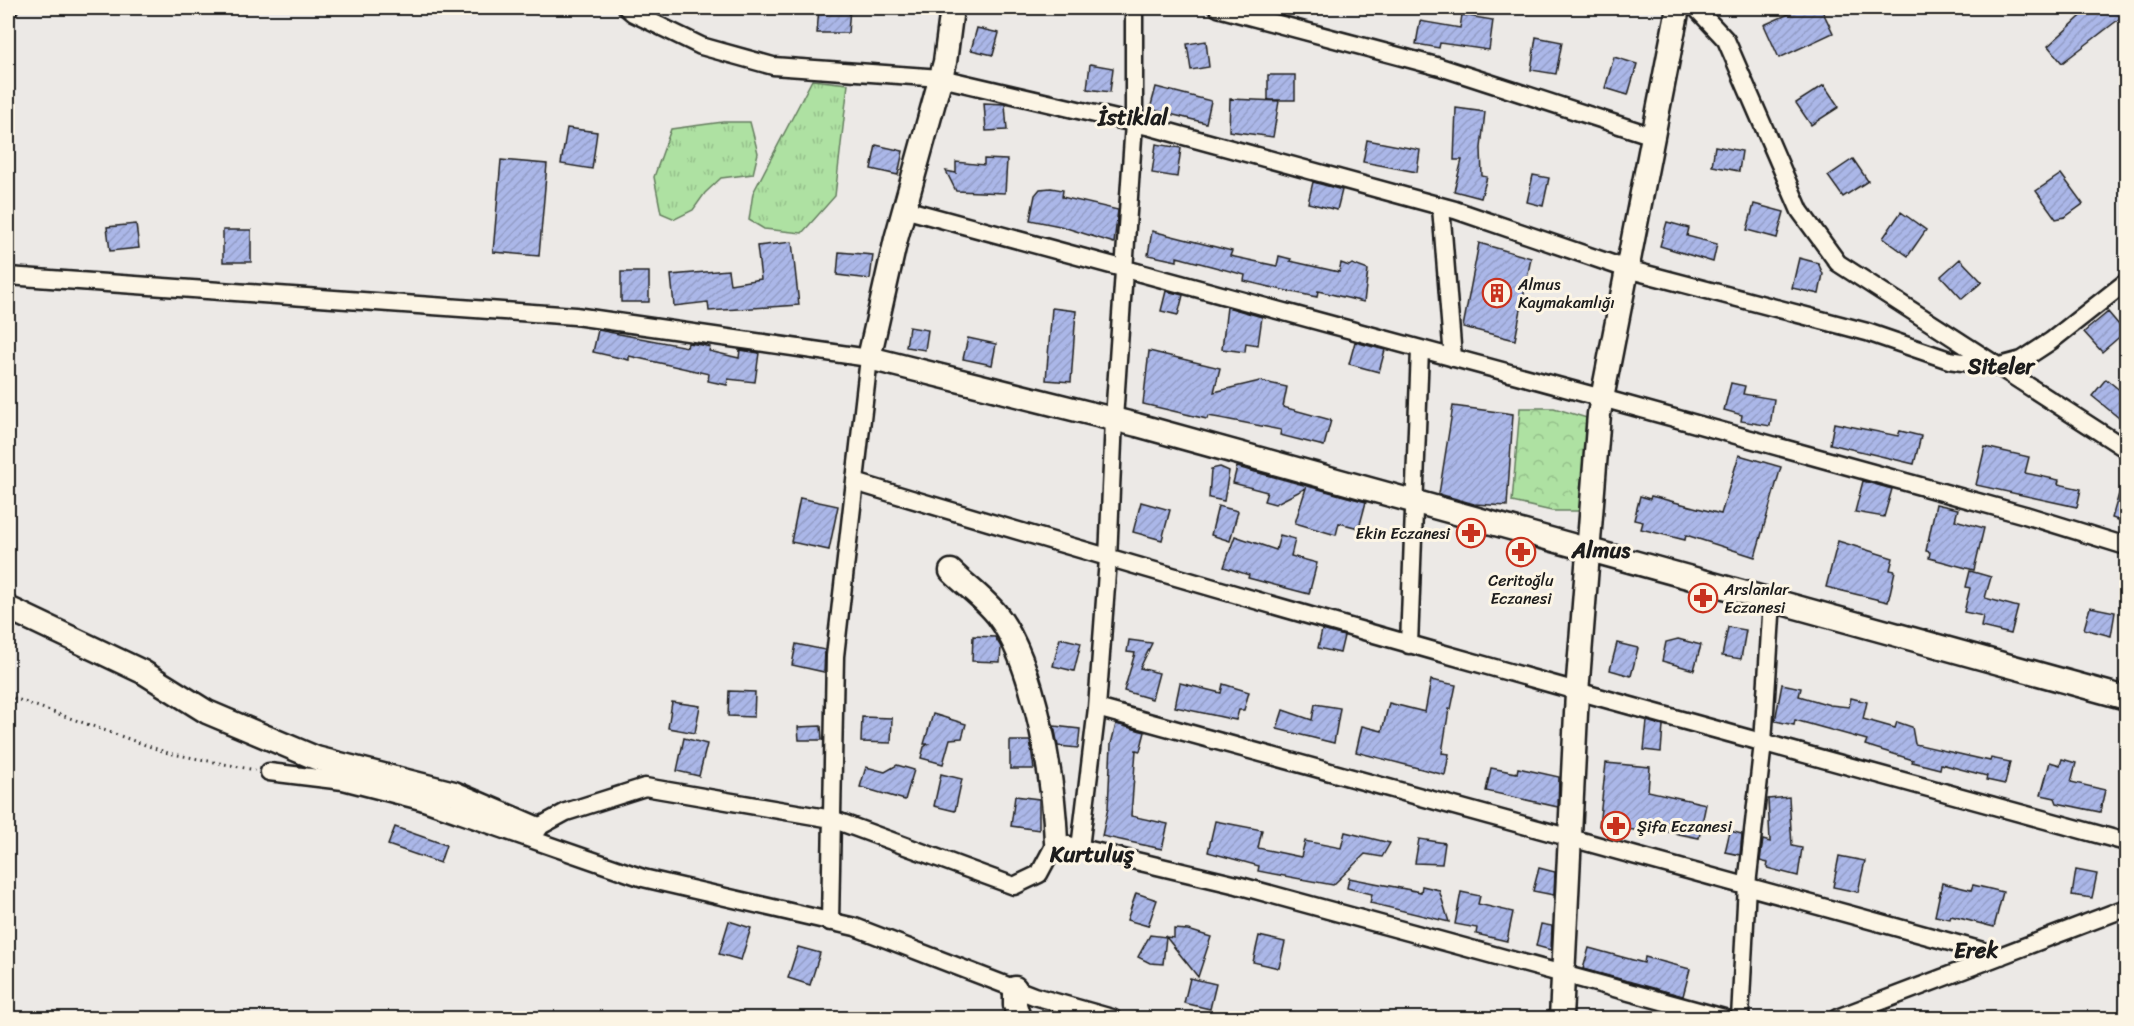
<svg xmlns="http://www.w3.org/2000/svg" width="2134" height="1026" viewBox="0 0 2134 1026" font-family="Sriracha,sans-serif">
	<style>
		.grass { fill: url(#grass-tufts); stroke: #657e5f; stroke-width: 1.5 }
		.forest { fill: url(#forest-crowns); stroke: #657e5f; stroke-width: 1.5 }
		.building { fill: url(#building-hatch); stroke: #1c1c1c; stroke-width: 1.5 }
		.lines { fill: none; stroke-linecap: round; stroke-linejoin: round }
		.street-casing { stroke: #1c1c1c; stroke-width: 21 }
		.secondary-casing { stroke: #1c1c1c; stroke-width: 27 }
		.path { stroke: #1c1c1c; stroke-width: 3; stroke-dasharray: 1.5 4.5; stroke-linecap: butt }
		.street { stroke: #fcf5e5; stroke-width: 16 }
		.secondary { stroke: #fcf5e5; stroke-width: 22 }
		.labels { text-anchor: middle; stroke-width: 6; stroke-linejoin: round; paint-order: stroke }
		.poi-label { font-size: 16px; fill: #1c1c1c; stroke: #fcf5e5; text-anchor: start }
		.district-label { font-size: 22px; font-weight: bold; fill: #1c1c1c; stroke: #fcf5e5 }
	</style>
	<defs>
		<pattern id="grass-tufts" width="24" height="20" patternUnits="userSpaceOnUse" patternTransform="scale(1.5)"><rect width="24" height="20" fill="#aee1a2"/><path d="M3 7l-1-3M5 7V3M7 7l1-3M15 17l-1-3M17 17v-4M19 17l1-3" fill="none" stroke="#95c08b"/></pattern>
		<pattern id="forest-crowns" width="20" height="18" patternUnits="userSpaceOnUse" patternTransform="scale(1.5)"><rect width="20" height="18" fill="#aee1a2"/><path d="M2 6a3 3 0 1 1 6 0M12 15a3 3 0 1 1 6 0" fill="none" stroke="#95c08b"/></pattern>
		<pattern id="building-hatch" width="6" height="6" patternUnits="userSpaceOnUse" patternTransform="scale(1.5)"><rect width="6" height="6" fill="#abb7e8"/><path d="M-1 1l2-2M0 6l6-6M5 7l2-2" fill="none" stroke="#939dc6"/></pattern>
	</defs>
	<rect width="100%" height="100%" fill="#ece9e6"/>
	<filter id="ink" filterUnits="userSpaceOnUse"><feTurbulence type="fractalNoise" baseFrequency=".0167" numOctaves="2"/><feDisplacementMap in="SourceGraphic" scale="12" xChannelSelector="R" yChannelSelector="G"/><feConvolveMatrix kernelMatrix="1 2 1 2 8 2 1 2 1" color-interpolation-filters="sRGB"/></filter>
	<g filter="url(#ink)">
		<!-- grass -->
		<path class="grass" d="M812,80l36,4 -13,112 -33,37 -38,-4 -15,-9 4,-27z
			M723,122h27l8,31 -5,21 -32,4 -16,15 -12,17 -18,9 -14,-6 -7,-36 17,-48z"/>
		<!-- forest -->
		<path class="forest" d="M1520,408h34l33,10 -5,93h-30l-40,-9z"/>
		<!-- building -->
		<path class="building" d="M819,8h31l-2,25h-31z
			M1802,8h19l12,25 -54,25 -15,-33z
			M2090,8h37v5l-65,50 -14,-17z
			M1462,15l31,5 -4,30 -49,-7 -1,5 -23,-4 4,-23 40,7z
			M977,28l22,5 -6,22 -22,-5z
			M1536,37l26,5 -6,32 -25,-4z
			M1206,41l3,26 -18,3 -4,-26z
			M1614,57l23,7 -9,31 -23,-7z
			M1090,64l23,4 -3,24 -23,-3z
			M1268,75h27v25h-27z
			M1824,85l15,22 -28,18 -15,-22z
			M1156,87l55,14 -5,22 -56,-14z
			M1230,99l49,2 -6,36 -44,-6z
			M984,103l21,1 2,26 -21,1z
			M1456,108l29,4 -4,36 1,28 5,1 -6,21 -27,-7 8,-31h-8z
			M567,128l30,4 -5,37 -31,-5z
			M1367,140l53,10 -3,22 -54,-10z
			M1156,144l25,4 -4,29 -25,-4z
			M876,145l27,6 -5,24 -27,-6z
			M1715,146l27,5 -3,20 -27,-5z
			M984,159l23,1 -2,33 -49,-2 -10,-20 10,2v-11l28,3z
			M1853,159l15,22 -25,16 -15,-21z
			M501,160l46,4 -8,92 -46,-4z
			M2061,174l22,30 -18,13 -9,2 -20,-28z
			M1533,175l16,3 -6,28 -16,-4z
			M1313,182l29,8 -5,20 -29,-7z
			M1051,188l12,2 -1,7 56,13 -4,33 -54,-17 -30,-6 5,-25 5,-6z
			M1754,204l30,8 -7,26 -30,-8z
			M1901,212l25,18 -18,26 -25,-18z
			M1667,222l22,6 -2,8 30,8 -4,18 -53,-16z
			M136,224l3,24 -29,3 -3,-24z
			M223,230h28v32h-28z
			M1152,231l80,20 -2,5 47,10 2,-10 12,3 -1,2 49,11 2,-9 8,3 3,-2 16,6 -4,32 -46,-11 -1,6 -30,-6 -43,-10 1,-6 -68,-18v4l-29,-6z
			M792,242l7,63 -90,6 -1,-9 -34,4 -3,-31 57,-5 2,14 31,-5 -4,-33z
			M1479,243l52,15 -16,82 -52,-13z
			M839,252l34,3 -3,24 -33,-4z
			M1799,258l19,5 5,11 -4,20 -27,-6z
			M1960,259l22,23 -20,17 -21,-23z
			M621,272h28v30h-28z
			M1166,291l17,4 -5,20 -17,-4z
			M1227,307l35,10 -4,28 -12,-2 -1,9 -23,-3z
			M1052,308l24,3 -5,71 -25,-2z
			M2108,312l17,20 -23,20 -18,-20z
			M909,327l19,3 -3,20 -19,-3z
			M598,330l89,17 1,-4 14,2 8,2 -1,4 30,7 1,-8 19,3 -4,29 -27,-3 -1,6 -19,-4 1,-7 -80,-18v4l-36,-8z
			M968,338l28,6 -4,21 -29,-6z
			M1355,342l30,8 -6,22 -30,-8z
			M1149,351l71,17 -6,24 46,-11 27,6 -4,20 48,13 -7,26 -44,-11 1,-5 -61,-12 -12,-2 -1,3 -64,-15z
			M2106,379l21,17v13l-8,9 -27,-22z
			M1731,383l14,3 -2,8 31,5 -4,27 -29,-5 1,-6 -18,-5z
			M1453,406l60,8 -6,92 -33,-2 -35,-10z
			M1834,423l64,13 2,-5 21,5 -7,28 -84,-20z
			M1985,447l44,10 -4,16 34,7 -1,4 23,5 -4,18 -101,-22z
			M1739,455l42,12 -26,90 -69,-22 -1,5 -44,-11 2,-7 -9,-2 6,-24 10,3 1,-3 70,18z
			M1220,467l9,4 -5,30 -15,-3 2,-29z
			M1237,467l129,35 -7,26 -20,-5 -3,12 -41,-12 11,-35 -31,16 -11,-3 3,-9 -34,-9z
			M2123,480l4,1v42l-15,-5z
			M1863,481l29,8 -8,28 -29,-5z
			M800,498l38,8 -9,44 -38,-8z
			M1141,502l29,8 -8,30 -29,-8z
			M1936,504l22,5 -3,11 29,8 -10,42 -45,-12 1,-6 -4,-1z
			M1218,506l20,5 -8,30 -19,-6z
			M1280,535l15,4 -4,17 26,7 -8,31 -61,-16 1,-3 -25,-8 11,-31 41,14z
			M1838,541l55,17 -3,12 5,1 -7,31 -62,-15z
			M1970,571l21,6 -6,21 33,9 -7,27 -30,-7 2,-11 -19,-4 6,-24 -4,-1z
			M2090,607l25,5 -4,24 -27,-7z
			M1728,627l18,3 -5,29 -19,-3z
			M1322,630l22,6 -4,17 -22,-5z
			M973,636l22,1 6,10 -1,15 -28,-1z
			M1060,638l21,5 -7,28 -21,-5z
			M1678,639l23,6 -7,25 -32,-9 4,-19z
			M1129,640l23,3 -12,25 19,5 -7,26 -28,-8 11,-38 -8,-1z
			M1617,643l21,5 -7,28 -21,-6z
			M796,644l29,6 -1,22 -32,-7z
			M1431,680l25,5 -5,24h-2l-7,44 7,1 -4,21 -89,-23 6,-26 20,5 7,-28 36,9z
			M1180,683l41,10 2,-9 26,8 -5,18h-5l-3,10 -61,-13z
			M1782,684l19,4 -2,8 31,9 19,2 2,-9 16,4 -4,17 32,9 2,-6 15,5 3,17 75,17 1,-3 19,4 -5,22 -19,-4 1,-4 -46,-12 -1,5 -28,-7 1,-2 -48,-15 2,-5 -72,-20 -1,5 -19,-4z
			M729,691l26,1 -1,25 -26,-1z
			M672,702l28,4 -5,27 -27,-5z
			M1315,704l25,4 -6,35 -57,-14 6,-19 29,10z
			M933,714l33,10 -4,14 -12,1 -7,25 -22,-6 3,-11 4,-3h-4z
			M862,717l30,1 -1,25 -30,-1z
			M1647,721l16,5 -2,26 -17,-2z
			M1116,724l29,8 -5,19 -4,-1 -5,66 37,8 -6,25 -60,-13 6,-28 3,-64z
			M821,726l1,14h-23l-1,-13z
			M1054,726l26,3 -2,19 -20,-2z
			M684,738l23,6 -8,32 -22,-5z
			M1010,741h20l4,28h-24z
			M2062,759l14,4 -5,19 34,8 -5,22 -43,-9 -2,-5 -14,-3 9,-33 10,3z
			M1606,763l44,4 -2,24 58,13 -7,34 -55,-11 -1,4 -44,-5z
			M897,765l17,5 -9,30 -45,-13 6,-20 19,5z
			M1491,768l26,5 1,-5 41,9 -1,30 -72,-16z
			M941,774l21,5 -7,32 -21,-5z
			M1015,796l24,3v31l-28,-4z
			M1789,797l3,49 10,2 -4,28 -31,-8 1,-5 -8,-2 3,-21 7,2 -2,-43z
			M1215,821l47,9 -4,18 43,9 4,-16 36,7 4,-16 45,11 -8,14 -17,-3 -32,31 -75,-14 1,-5 -51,-14z
			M395,827l51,18 -6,18 -52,-18z
			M1730,831l12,3 -2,21 -15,-3z
			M1419,839l26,4 -3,21 -27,-1z
			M1839,856l26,5 -7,31 -25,-5z
			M1539,868l16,4 -1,23 -21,-4z
			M2076,870l21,4 -5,24 -20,-3z
			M1349,878l72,14 1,-6 17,4 10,32 -79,-19 2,-9 -25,-6z
			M1942,883l29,7 2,-5 30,7 -9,35 -43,-11 -1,3 -15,-3z
			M1461,892l19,4 -2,8 35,8 -6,29 -31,-7 1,-6 -22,-4z
			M1136,893l21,7 -9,26 -21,-6z
			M729,921l22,7 -10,32 -22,-6z
			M1541,924l11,2 -1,24 -15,-4z
			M1174,929l14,1 23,7 -13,40 -32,-40 -3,27 -13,-1 -12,-6 12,-22 24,3z
			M1259,936l26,6 -6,26 -26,-6z
			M798,947l22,6 -10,32 -22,-7z
			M1589,948l55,15 1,-6 45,12 -7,27 -100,-27z
			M1190,978l26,6 -6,25 -26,-6z"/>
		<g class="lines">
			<!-- street casing -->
			<g class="street-casing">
				<path id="street" d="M627,8l6,5 68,33 72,20 168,12 210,49 304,83 172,59 240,63 82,28 47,7 26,-7 29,-19 75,-59
					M1218,8l222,59 213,69
					M1696,8l30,32 74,171 38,52 288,186
					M8,9l1,-1
					M1441,207l12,151
					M904,209l698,189 423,117 101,31
					M8,276l567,40 294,42 -34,298 -5,266
					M855,482c422,128 846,244 1271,360
					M1409,645l11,-296
					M1097,708l904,248
					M269,772l74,9 78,20 222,77 212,49 179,69 78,22
					M522,836l44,-24 79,-25 187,32 182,67 25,-12 17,-32 181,43 487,133
					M1080,848l17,-140 11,-149 6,-140 20,-296v-115
					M1740,1018l7,-133 16,-142 9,-143
					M1837,1018l289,-110"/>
			</g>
			<!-- secondary casing -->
			<g class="secondary-casing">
				<path id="secondary" d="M952,8l-7,54 -49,177 -27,119 268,67 989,273
					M951,571c15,15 35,29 47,45 37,49 56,165 58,226
					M8,608l135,64 64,40 109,46 138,35 82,35
					M1015,988v17l4,13
					M1561,1018l16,-325 22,-279 79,-406"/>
			</g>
			<!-- path -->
			<path class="path" d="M8,696l160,57 87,17"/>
			<!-- street -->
			<use href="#street" class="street"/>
			<!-- secondary -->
			<use href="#secondary" class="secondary"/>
		</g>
	</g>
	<!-- icons -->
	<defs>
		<g id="building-ring" transform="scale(1.5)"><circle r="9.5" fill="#fcf5e5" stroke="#c8321e" stroke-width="1.5"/><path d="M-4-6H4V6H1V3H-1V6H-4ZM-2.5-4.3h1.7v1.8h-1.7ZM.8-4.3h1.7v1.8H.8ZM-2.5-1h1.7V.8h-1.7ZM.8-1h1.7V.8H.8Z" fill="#c8321e"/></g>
		<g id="pharmacy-ring" transform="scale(1.5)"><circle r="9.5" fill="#fcf5e5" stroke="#c8321e" stroke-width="1.5"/><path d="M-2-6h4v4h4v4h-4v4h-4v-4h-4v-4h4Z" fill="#c8321e"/></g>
	</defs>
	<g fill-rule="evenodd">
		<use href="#building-ring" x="1497" y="293"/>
		<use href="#pharmacy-ring" x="1471" y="533"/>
		<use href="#pharmacy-ring" x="1521" y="552"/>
		<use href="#pharmacy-ring" x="1703" y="598"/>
		<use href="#pharmacy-ring" x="1616" y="826"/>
	</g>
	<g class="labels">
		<!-- poi labels -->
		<g class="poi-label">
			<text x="1518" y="290">Almus<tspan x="1518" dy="18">Kaymakamlığı</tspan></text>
			<text x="1450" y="539" text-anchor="end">Ekin Eczanesi</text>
			<text x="1521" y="586" text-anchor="middle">Ceritoğlu<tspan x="1521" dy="18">Eczanesi</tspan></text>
			<text x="1724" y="595">Arslanlar<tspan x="1724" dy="18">Eczanesi</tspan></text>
			<text x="1637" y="832">Şifa Eczanesi</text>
		</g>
		<!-- district labels -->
		<g class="district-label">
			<text x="1133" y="125">İstiklal</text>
			<text x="2001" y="374">Siteler</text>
			<text x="1601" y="558">Almus</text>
			<text x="1092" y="862">Kurtuluş</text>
			<text x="1976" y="958">Erek</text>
		</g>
	</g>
	<!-- margin -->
	<rect width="2134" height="1026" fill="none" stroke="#fcf5e5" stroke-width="30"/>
	<rect x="15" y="15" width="2104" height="996" fill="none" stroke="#1c1c1c" stroke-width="2" filter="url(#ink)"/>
</svg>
